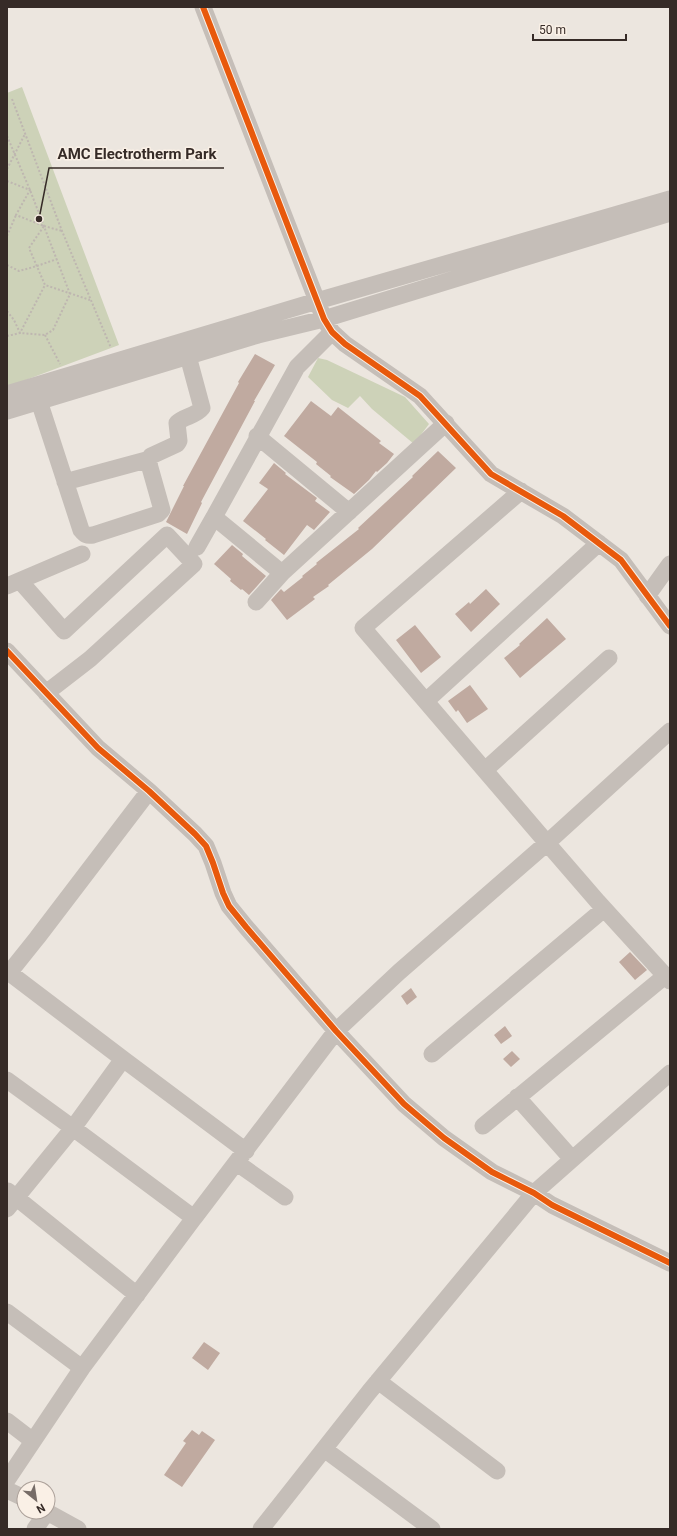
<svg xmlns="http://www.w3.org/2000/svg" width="677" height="1536" viewBox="0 0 677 1536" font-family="Roboto,sans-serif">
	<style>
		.green { fill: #cdd2b8 }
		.building { fill: #c0aaa0 }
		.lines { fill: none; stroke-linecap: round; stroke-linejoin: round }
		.path { stroke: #beb6b0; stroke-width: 2; stroke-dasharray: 2 2; stroke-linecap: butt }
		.minor { stroke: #c5beb8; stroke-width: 17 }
		.cycleway-casing { stroke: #faf0e6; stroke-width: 8 }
		.cycleway { stroke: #e8590c; stroke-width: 6 }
		.leader { fill: none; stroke: #362b27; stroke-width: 1.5 }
		.callout-dot { fill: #362b27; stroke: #faf0e6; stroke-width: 1.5 }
		.callout-label { font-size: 15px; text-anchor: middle; font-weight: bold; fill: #362b27; stroke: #faf0e6; stroke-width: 3; stroke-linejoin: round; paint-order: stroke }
	</style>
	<rect width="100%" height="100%" fill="#ece6df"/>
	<!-- green -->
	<path class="green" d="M22,87l97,258 -112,42v-294z
		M318,358l9,2 78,37 24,27 -15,20 -42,-35 -12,-13 -12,12 -16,-8 -24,-23z"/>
	<!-- building -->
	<path class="building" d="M255,354l20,11 -21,36h1l-54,101 1,1 -15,31 -21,-12 18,-36h-1l56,-103 -1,-1z
		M311,401l20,15 7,-9 43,34 -2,2 15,11 -7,9 -10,9 -1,-1 -7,9 -15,14 -24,-17 1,-1 -15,-12 1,-2 -33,-26z
		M438,451l18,17 -84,81 -44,36 1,1 -16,11 2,2 -28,21 -16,-20 10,-11 3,3 19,-15 -1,-1 15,-12 -1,-1 43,-34 -1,-1 55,-51 -1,-1z
		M274,463l12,10 -1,1 32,24 -2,3 15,11 -16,18 -7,-5 -23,30 -19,-15 1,-1 -23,-18 25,-32 -9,-6z
		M232,545l11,9 -1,2 24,20 -17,19 -7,-6 -1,1 -11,-9 1,-2 -17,-15z
		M486,589l14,15 -29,28 -16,-18 14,-12 1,2z
		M547,618l19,21 -46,39 -16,-20 16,-13 -1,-1z
		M415,625l26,32 -20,16 -25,-33z
		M470,685l18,24 -21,14 -9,-13 -2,2 -8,-11z
		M630,952l17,18 -12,10 -16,-18z
		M411,988l6,9 -10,8 -6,-9z
		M505,1026l7,10 -11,8 -7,-9z
		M512,1051l8,8 -9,8 -8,-8z
		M204,1342l16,11 -12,17 -16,-12z
		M192,1430l7,5 3,-4 13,9 -33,47 -18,-12 22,-32 -3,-2z"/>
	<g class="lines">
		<!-- path -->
		<path class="path" d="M12,99l50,132 49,117
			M7,136l23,54 40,104 -17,36 -8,5 -25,-2 -6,-13 -7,-9
			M7,169l18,-35
			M7,181l23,9 -14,25 28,11 -15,22 16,37 45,15
			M44,226l18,5
			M7,236l9,-21
			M7,265l12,6 18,-5 20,-7
			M45,335l15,29
			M7,336l13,-3 25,-48"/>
		<!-- minor -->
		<path class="minor" d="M203,7l121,312 8,13 13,12 75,52 71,78 72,42 58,44 49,66
			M332,332l-35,35 -83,150 68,56 164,-150
			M7,394l310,-93 353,-102
			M39,401l42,129c4,5 6,6 12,5l65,-21 4,-4 -13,-46 2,-8 26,-12 2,-3 -2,-18c7,-7 19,-7 25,-15l-14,-52
			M7,411l251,-76 66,-16 346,-106
			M257,436l92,76
			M65,482l85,-23
			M521,491l-158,137 184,215 123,-112
			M197,547l17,-30
			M20,581l44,50 103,-96 27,29 -104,95 -44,34
			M7,586l75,-32
			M647,596l23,-32
			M256,602l26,-29
			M7,651l91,97 51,43 46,43 11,12 7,17 10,30 6,13 17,21 90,104 68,73 40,34 48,34 42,21 18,12 118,58
			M426,701l173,-158
			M485,770l124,-112
			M7,971l116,88
			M9,973l28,-35 112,-147
			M432,1054l172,-145
			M7,1080l66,48 50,-69 123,92
			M517,1097l55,62
			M483,1126l182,-150
			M237,1163l48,34
			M8,1191l129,104
			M7,1209l66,-81 121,90 -112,150
			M194,1218l142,-187 63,-59 148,-129 51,59 72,79
			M7,1312l75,56 -75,112
			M378,1381l119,90
			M7,1421l26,20
			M324,1449l108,80
			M7,1490l17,8
			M47,1512l31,17
			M35,1529l12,-17
			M261,1529l108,-137 165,-199 136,-120"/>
		<!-- cycleway casing -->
		<g class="cycleway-casing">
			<path id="cycleway" d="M203,7l121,312 8,13 13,12 75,52 71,78 72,42 58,44 49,66
				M7,651l91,97 51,43 46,43 11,12 7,17 10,30 6,13 17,21 90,104 68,73 40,34 48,34 42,21 18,12 118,58"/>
		</g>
		<!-- cycleway -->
		<use href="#cycleway" class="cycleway"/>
	</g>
	<!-- callouts -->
	<path class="leader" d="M39 219L49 168H224"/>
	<circle class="callout-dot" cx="39" cy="219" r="4"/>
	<g class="callout-label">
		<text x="137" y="159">AMC Electrotherm Park</text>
	</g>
	<!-- border -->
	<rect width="677" height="1536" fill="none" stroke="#362b27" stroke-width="16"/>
	<!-- north arrow -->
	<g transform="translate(36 1500) rotate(150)"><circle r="19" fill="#faf0e6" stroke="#aca19a"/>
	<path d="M0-3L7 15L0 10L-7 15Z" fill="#766c67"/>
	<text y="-6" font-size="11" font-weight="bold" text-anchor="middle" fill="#362b27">N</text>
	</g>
	<!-- scale -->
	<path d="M533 34v6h93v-6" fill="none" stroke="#362b27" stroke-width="2"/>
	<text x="539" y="34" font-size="12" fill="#362b27" stroke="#faf0e6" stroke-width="3" paint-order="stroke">50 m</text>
</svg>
